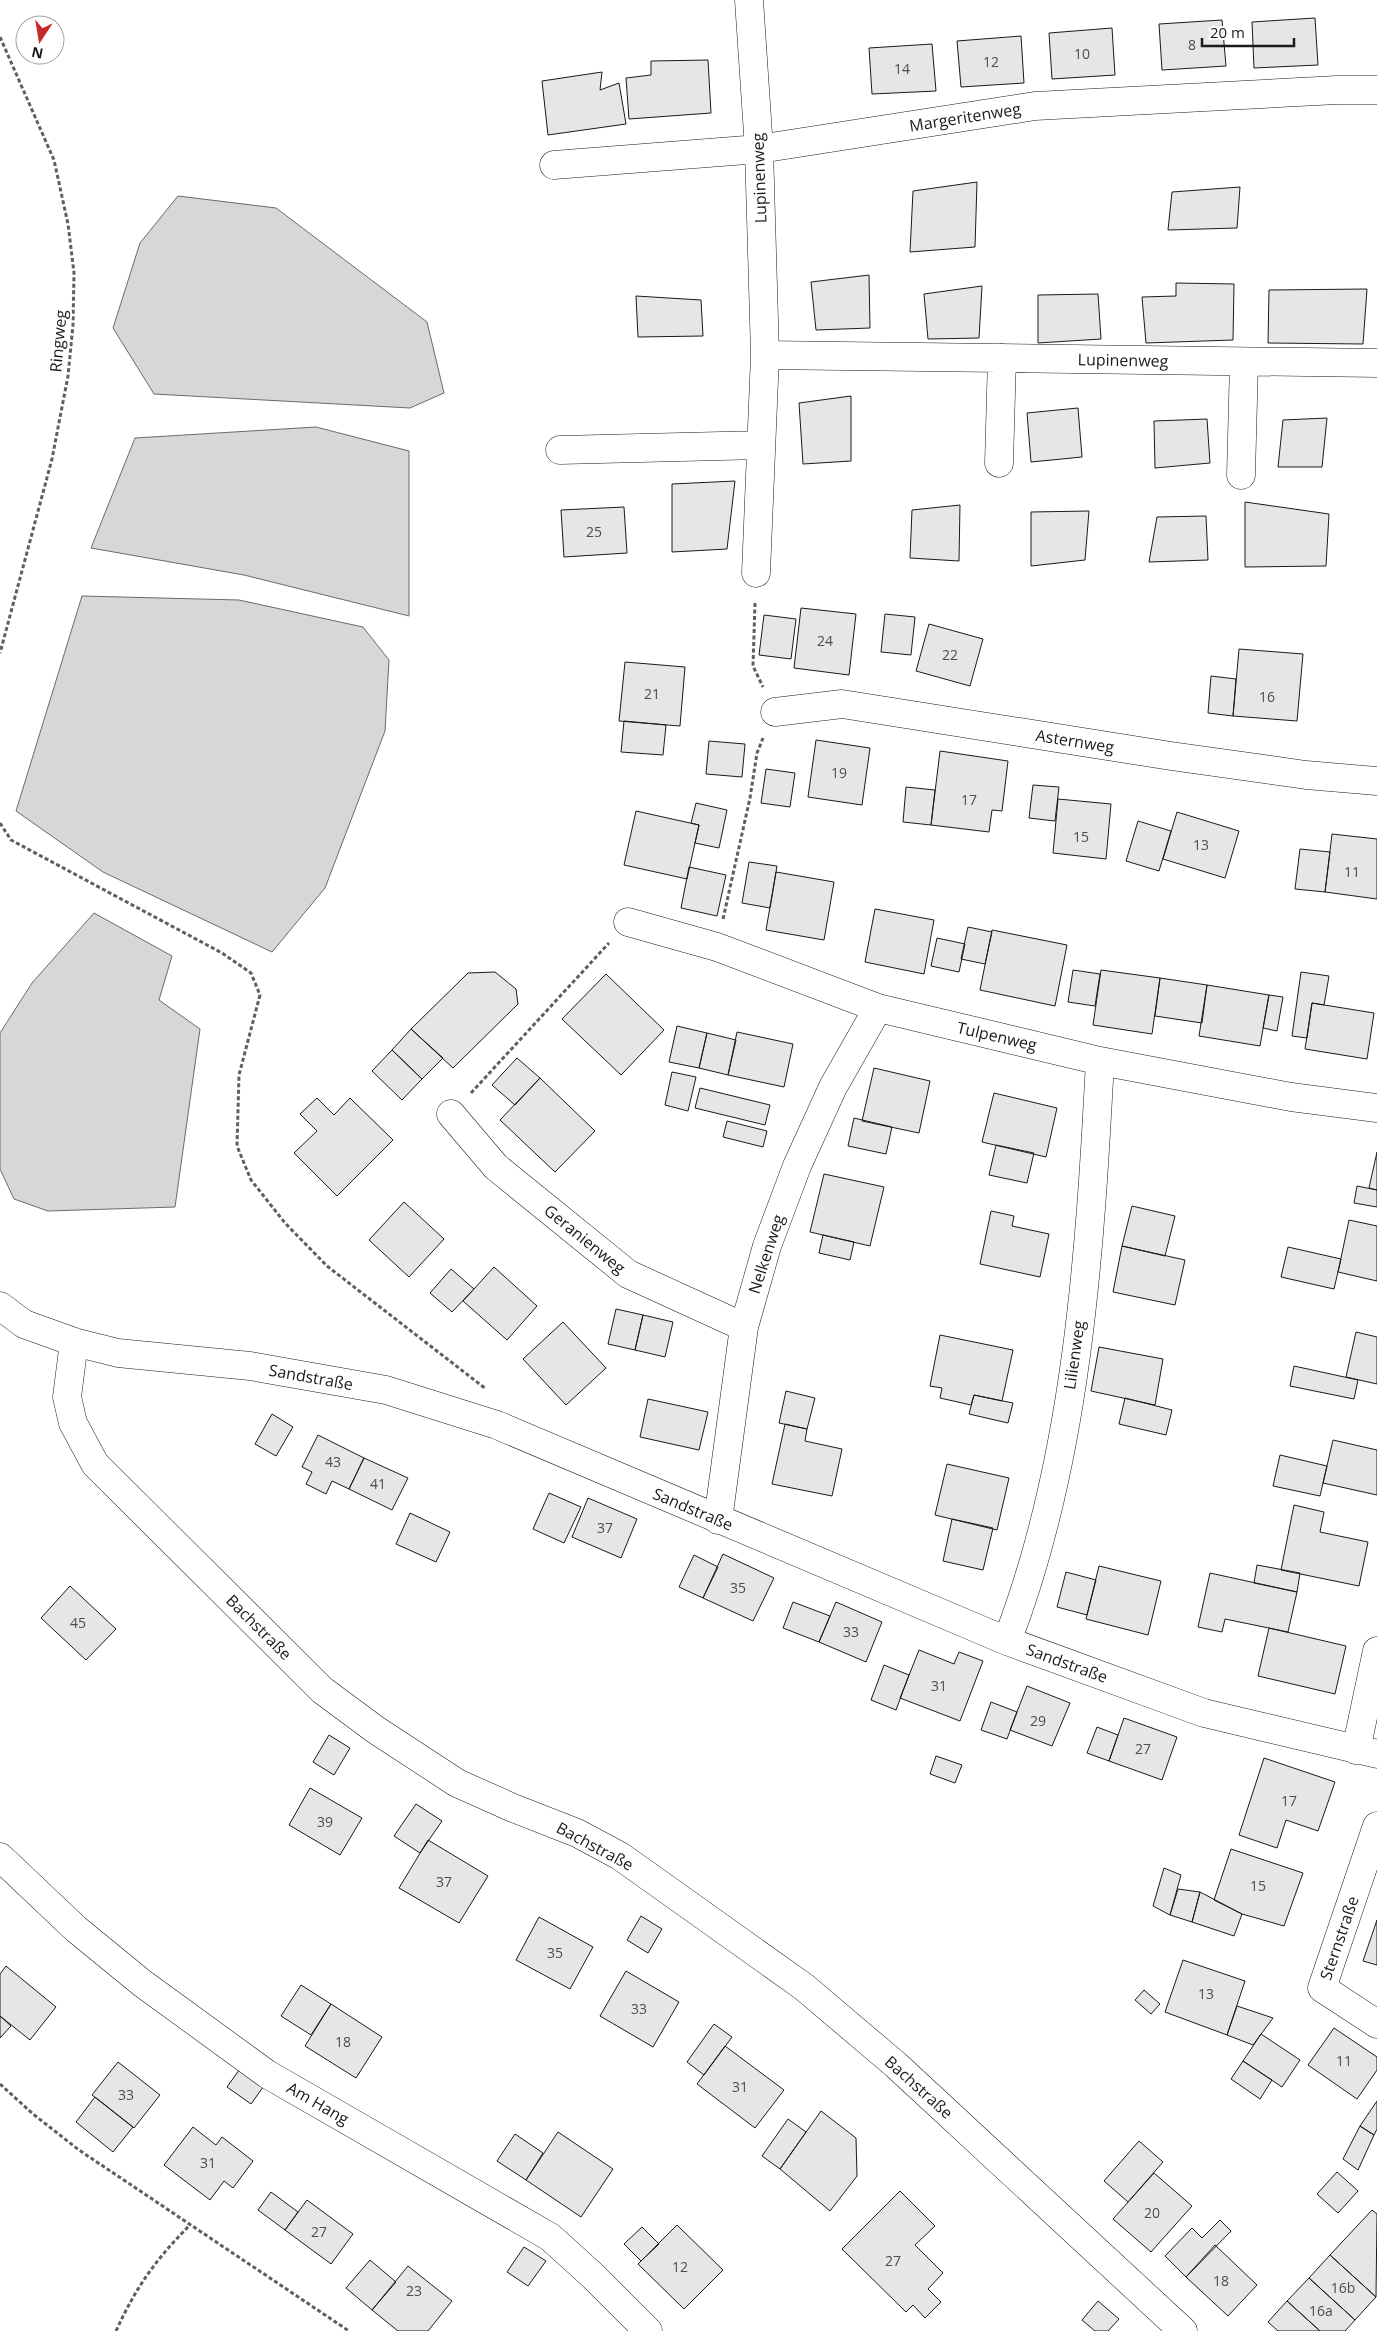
<svg xmlns="http://www.w3.org/2000/svg" width="1377" height="2331" viewBox="0 0 1377 2331" font-family="'Open Sans',sans-serif">
	<style>
		.water { fill: #d7d7d7; stroke: #6a6a6a }
		.building { fill: #e6e6e6; stroke: #1a1a1a }
		.lines { fill: none; stroke-linecap: round; stroke-linejoin: round }
		.minor-casing { stroke: #1a1a1a; stroke-width: 29 }
		.path { stroke: #5f5f5f; stroke-width: 3; stroke-dasharray: 4 2.5; stroke-linecap: butt }
		.minor { stroke: #fff; stroke-width: 28 }
		.labels { text-anchor: middle; stroke-width: 4; stroke-linejoin: round; paint-order: stroke }
		.number-label { font-size: 14px; fill: #4d4d4d }
		.street-label { font-size: 16px; fill: #1a1a1a; stroke: #fff }
	</style>
	<rect width="100%" height="100%" fill="#fff"/>
	<!-- water -->
	<path class="water" d="M178,196l98,12 151,114 17,71 -34,15 -256,-14 -41,-66 27,-85z
		M316,427l93,24v165l-165,-41 -153,-27 44,-110z
		M82,596l157,4 124,27 26,33 -4,71 -60,157 -53,64 -169,-80 -87,-61z
		M94,913l78,43 -13,44 41,29 -25,178 -127,4 -34,-12 -14,-30v-136l32,-50z"/>
	<!-- building -->
	<path class="building" d="M1315,18l3,47 -64,3 -2,-46z
		M1222,20l4,46 -64,4 -3,-46z
		M1112,28l3,47 -63,4 -3,-46z
		M1021,36l3,47 -63,4 -4,-46z
		M932,44l4,47 -64,3 -3,-46z
		M708,60l3,53 -82,6 -3,-41 25,-3v-14z
		M602,72l-2,18 19,-7 7,41 -78,11 -6,-54z
		M977,182l-2,65 -65,5 3,-61z
		M1240,187l-3,41 -69,2 4,-38z
		M869,275l1,53 -54,2 -5,-48z
		M1176,283l58,1 -1,56 -87,3 -4,-46 34,-1z
		M982,286l-3,52 -51,1 -4,-45z
		M1367,289l-4,55 -95,-1 1,-53z
		M1098,294l3,45 -63,4v-48z
		M636,296l65,4 2,36 -65,1z
		M851,396v65l-48,3 -4,-61z
		M1078,408l4,49 -51,5 -4,-49z
		M1327,418l-5,49h-44l5,-47z
		M1207,419l3,44 -55,5 -1,-47z
		M735,481l-8,68 -55,3v-68z
		M1245,502l84,12 -3,52 -81,1z
		M960,505l-1,56 -49,-3 2,-48z
		M624,507l3,46 -63,4 -3,-47z
		M1089,511l-4,49 -54,6v-54z
		M1206,516l2,44 -59,2 8,-45z
		M801,608l55,6 -7,61 -55,-7z
		M885,614l30,3 -4,38 -30,-3z
		M764,615l32,4 -5,40 -32,-4z
		M929,624l54,15 -13,47 -54,-15z
		M1239,649l64,5 -6,67 -64,-5z
		M625,662l60,5 -5,59 -61,-5z
		M1211,676l25,3 -3,37 -25,-3z
		M624,721l42,4 -3,30 -42,-3z
		M816,740l54,8 -8,57 -54,-8z
		M709,741l36,3 -3,33 -36,-3z
		M940,751l68,10 -6,50 -10,-1 -3,22 -58,-7z
		M766,769l29,4 -5,34 -29,-4z
		M1033,785l26,2 -4,34 -26,-3z
		M906,787l29,3 -4,35 -28,-3z
		M1058,799l53,5 -5,55 -53,-6z
		M696,803l31,7 -8,38 -24,-5 4,-18 -8,-2z
		M636,811l63,14 -12,54 -63,-14z
		M1177,812l62,19 -14,47 -62,-19z
		M1138,821l33,10 -12,40 -33,-10z
		M1332,834l45,5v60l-52,-7z
		M1300,849l30,3 -5,40 -30,-3z
		M749,862l28,4 -7,42 -28,-5z
		M689,867l37,8 -9,41 -36,-8z
		M776,872l58,10 -10,58 -58,-10z
		M875,909l59,11 -10,54 -59,-12z
		M968,927l24,5 -7,32 -24,-5z
		M992,930l75,15 -12,61 -75,-16z
		M937,938l28,6 -6,28 -28,-6z
		M1073,970l27,4 -5,32 -27,-4z
		M1101,970l59,8 -8,56 -59,-9z
		M495,972l21,17 2,15 -65,64 -42,-39 57,-56z
		M1301,972l28,4 -5,29 -12,-2 -5,35 -15,-2z
		M606,974l58,56 -43,45 -59,-56z
		M1160,978l47,7 -5,38 -47,-7z
		M1207,985l62,10 -9,51 -61,-10z
		M1269,995l14,2 -6,34 -14,-3z
		M1312,1003l62,10 -7,46 -62,-10z
		M677,1026l30,7 -8,35 -30,-6z
		M411,1029l32,29 -21,21 -30,-29z
		M737,1032l56,12 -9,43 -56,-12z
		M707,1033l29,7 -8,35 -29,-7z
		M392,1050l30,29 -20,21 -30,-29z
		M517,1058l23,20 -25,27 -23,-20z
		M874,1068l56,13 -11,52 -57,-12z
		M672,1072l24,5 -8,34 -23,-6z
		M540,1078l55,53 -40,41 -55,-52z
		M700,1088l70,17 -5,20 -70,-17z
		M994,1093l63,15 -11,49 -64,-15z
		M317,1098l17,17 16,-17 43,42 -56,56 -43,-43 23,-22 -17,-17z
		M854,1118l38,9 -6,27 -38,-8z
		M727,1121l40,10 -4,16 -40,-10z
		M996,1145l38,8 -7,30 -38,-8z
		M1377,1152v38l-8,-2z
		M824,1174l60,13 -14,59 -60,-14z
		M1357,1186l20,4v17l-23,-4z
		M404,1202l40,37 -35,38 -40,-37z
		M1132,1206l43,10 -10,40 -43,-10z
		M991,1211l23,5 -2,10 37,8 -9,43 -60,-13z
		M1349,1220l28,6v55l-39,-9z
		M823,1235l31,7 -4,18 -31,-7z
		M1122,1246l63,14 -10,45 -62,-13z
		M1288,1247l53,12 -7,30 -53,-12z
		M494,1267l43,39 -30,34 -44,-39z
		M451,1269l23,20 -22,23 -22,-19z
		M616,1309l27,6 -8,35 -27,-6z
		M643,1315l30,7 -8,35 -30,-7z
		M563,1322l43,46 -40,37 -43,-46z
		M1356,1332l21,5v47l-31,-7z
		M940,1335l73,15 -11,51 -28,-6 -3,10 -31,-7 2,-10 -12,-2z
		M1099,1347l64,12 -8,46 -64,-14z
		M1294,1366l64,14 -4,19 -64,-13z
		M786,1391l29,7 -8,31 -28,-6z
		M974,1395l39,8 -5,20 -39,-9z
		M1125,1398l47,12 -6,25 -47,-11z
		M648,1399l60,13 -9,38 -59,-13z
		M272,1414l21,13 -17,29 -21,-12z
		M785,1424l22,5 -2,12 37,8 -10,47 -60,-12z
		M318,1435l46,23 -15,31 -17,-8 -6,13 -20,-10 6,-12 -10,-5z
		M1333,1440l44,10v45l-54,-12z
		M1280,1455l47,11 -7,30 -47,-10z
		M364,1458l44,20 -16,32 -43,-21z
		M947,1464l62,14 -12,52 -62,-15z
		M549,1493l32,14 -17,36 -31,-14z
		M588,1498l49,21 -16,39 -49,-21z
		M1294,1505l30,7 -4,20 48,10 -9,44 -78,-16z
		M410,1513l40,19 -14,30 -40,-18z
		M952,1519l41,9 -10,42 -40,-9z
		M723,1554l51,24 -21,43 -50,-23z
		M694,1555l24,12 -15,31 -24,-11z
		M1257,1565l43,8 -3,19 -43,-9z
		M1099,1566l62,15 -13,54 -62,-16z
		M1066,1572l30,8 -9,35 -30,-8z
		M1210,1573l87,19 -9,40 -63,-13 -3,13 -24,-5z
		M70,1586l46,43 -30,31 -45,-42z
		M793,1602l37,14 -11,26 -36,-14z
		M836,1602l46,20 -16,40 -47,-20z
		M1269,1628l77,18 -11,48 -77,-18z
		M919,1650l35,14 5,-12 24,9 -23,60 -60,-23z
		M884,1665l25,10 -13,35 -25,-10z
		M1027,1686l43,17 -18,43 -42,-16z
		M991,1702l26,10 -10,27 -26,-9z
		M1124,1718l53,19 -15,43 -53,-19z
		M1097,1727l21,8 -9,26 -22,-8z
		M329,1735l21,13 -16,27 -21,-13z
		M936,1756l26,9 -7,18 -25,-9z
		M1264,1758l71,24 -17,49 -32,-11 -9,28 -38,-13z
		M310,1788l52,30 -22,37 -51,-30z
		M416,1804l26,17 -22,32 -26,-17z
		M428,1840l60,36 -29,47 -60,-35z
		M1231,1849l72,24 -19,53 -42,-12 -28,-14z
		M1164,1868l17,7 -11,40 -17,-9z
		M1178,1889l22,3 -8,30 -22,-7z
		M1200,1892l42,22 -8,22 -42,-14z
		M641,1916l21,13 -14,24 -21,-13z
		M539,1917l54,30 -23,42 -54,-29z
		M1377,1920v45l-14,-4z
		M1183,1960l62,21 -18,54 -62,-23z
		M6,1966l50,41 -26,33 -30,-24v-42z
		M626,1971l53,31 -26,45 -53,-31z
		M301,1985l30,19 -20,31 -30,-19z
		M1144,1990l16,14 -9,10 -16,-14z
		M331,2004l51,33 -26,41 -51,-32z
		M1237,2006l36,12 -20,27 -26,-10z
		M0,2016l11,10 -11,12z
		M714,2024l18,13 -28,38 -17,-13z
		M1334,2028l43,29v13l-20,29 -49,-34z
		M1261,2034l39,26 -18,27 -39,-26z
		M725,2046l59,44 -29,38 -58,-44z
		M1243,2061l29,19 -12,19 -29,-20z
		M118,2062l42,33 -26,33 -42,-33z
		M242,2066l24,17 -15,21 -24,-17z
		M95,2097l38,30 -20,25 -37,-30z
		M1377,2101v28l-3,6 -14,-9z
		M821,2111l35,27 1,38 -27,35 -50,-42z
		M788,2119l18,13 -26,37 -18,-13z
		M1360,2126l14,9 -16,35 -15,-11z
		M193,2127l23,18 6,-8 31,24 -20,27 -9,-7 -14,19 -46,-35z
		M558,2132l55,37 -32,48 -55,-37z
		M515,2134l28,19 -17,27 -29,-19z
		M1139,2141l24,21 -35,40 -24,-21z
		M1337,2172l21,19 -20,22 -21,-19z
		M1154,2173l38,33 -41,46 -38,-33z
		M900,2191l35,35 -20,19 28,28 -15,16 13,13 -16,16 -12,-13 -7,7 -64,-63z
		M271,2192l27,20 -13,18 -27,-20z
		M307,2200l46,34 -22,30 -46,-34z
		M1372,2210l5,4 -1,83 -46,-42z
		M1220,2220l11,11 -45,46 -21,-21 27,-28 10,10z
		M677,2225l46,45 -39,39 -46,-45z
		M642,2227l17,17 -18,17 -17,-17z
		M1215,2245l42,40 -29,31 -42,-39z
		M524,2247l22,14 -18,25 -21,-14z
		M1330,2255l46,42 -21,23 -46,-42z
		M370,2260l26,22 -24,28 -26,-22z
		M408,2266l44,35 -24,30h-30l-26,-21z
		M1309,2278l46,42 -10,11h-25l-33,-30z
		M1098,2301l21,18 -11,12h-13l-13,-11z
		M1287,2301l33,30h-42l-10,-9z"/>
	<g class="lines">
		<!-- minor casing -->
		<g class="minor-casing">
			<path id="minor" d="M749,0l10,149 6,206 -9,218
				M554,165l205,-16 276,-43 302,-16h40
				M765,355l612,8
				M560,450l201,-5
				M999,463l3,-105
				M1241,475l3,-113
				M775,712l67,-8 329,52 135,19 71,6
				M628,922l89,25 161,61 222,53 191,36 86,11
				M451,1114l45,53 132,107 116,53
				M0,1306l24,18 50,18 44,11 132,13 136,24 111,35 510,216 197,72 173,41
				M74,1342l-7,55 6,26 22,41 227,226 54,40 81,53 56,25 64,25 43,23 184,131 92,78 287,266
				M718,1520l26,-193 23,-81 30,-80 36,-79 45,-79
				M1007,1641c70,-181 83,-388 93,-580
				M1356,1750l21,-99
				M1377,1826l-55,162 55,36
				M0,1857l76,72 66,54 125,91 283,163 42,38 56,56"/>
		</g>
		<!-- path -->
		<path class="path" d="M0,37l54,123 14,64 6,49 -1,52 -5,51 -16,83 -52,194
			M755,603l-2,63 10,21
			M0,823l11,17 211,113 29,20 9,22 -21,80 -2,71 14,34 34,43 42,43 159,123
			M723,919l27,-121 7,-45 6,-15
			M471,1093l138,-150
			M0,2084l33,30 46,36 270,181
			M116,2331c20,-44 40,-72 74,-106"/>
		<!-- minor -->
		<use href="#minor" class="minor"/>
	</g>
	<g class="labels">
		<!-- number labels -->
		<g class="number-label">
			<text x="1192" y="50">8</text>
			<text x="1082" y="59">10</text>
			<text x="991" y="67">12</text>
			<text x="902" y="74">14</text>
			<text x="594" y="537">25</text>
			<text x="825" y="646">24</text>
			<text x="950" y="660">22</text>
			<text x="652" y="699">21</text>
			<text x="1267" y="702">16</text>
			<text x="839" y="778">19</text>
			<text x="969" y="805">17</text>
			<text x="1081" y="842">15</text>
			<text x="1201" y="850">13</text>
			<text x="1352" y="877">11</text>
			<text x="333" y="1467">43</text>
			<text x="378" y="1489">41</text>
			<text x="605" y="1533">37</text>
			<text x="738" y="1593">35</text>
			<text x="78" y="1628">45</text>
			<text x="851" y="1637">33</text>
			<text x="939" y="1691">31</text>
			<text x="1038" y="1726">29</text>
			<text x="1143" y="1754">27</text>
			<text x="1289" y="1806">17</text>
			<text x="325" y="1827">39</text>
			<text x="444" y="1887">37</text>
			<text x="1258" y="1891">15</text>
			<text x="555" y="1958">35</text>
			<text x="1206" y="1999">13</text>
			<text x="639" y="2014">33</text>
			<text x="343" y="2047">18</text>
			<text x="1344" y="2066">11</text>
			<text x="740" y="2092">31</text>
			<text x="126" y="2100">33</text>
			<text x="208" y="2168">31</text>
			<text x="1152" y="2218">20</text>
			<text x="319" y="2237">27</text>
			<text x="893" y="2266">27</text>
			<text x="680" y="2272">12</text>
			<text x="1221" y="2286">18</text>
			<text x="1343" y="2293">16b</text>
			<text x="414" y="2296">23</text>
			<text x="1321" y="2316">16a</text>
		</g>
		<!-- street labels -->
		<g class="street-label">
			<text transform="translate(965 117) rotate(-9)" y="6">Margeritenweg</text>
			<text transform="translate(759 178) rotate(-92)" y="6">Lupinenweg</text>
			<text transform="translate(58 341) rotate(-85)" y="6">Ringweg</text>
			<text transform="translate(1123 360) rotate(1)" y="6">Lupinenweg</text>
			<text transform="translate(1075 741) rotate(9)" y="6">Asternweg</text>
			<text transform="translate(997 1036) rotate(13)" y="6">Tulpenweg</text>
			<text transform="translate(585 1239) rotate(39)" y="6">Geranienweg</text>
			<text transform="translate(766 1254) rotate(-72)" y="6">Nelkenweg</text>
			<text transform="translate(1074 1355) rotate(-82)" y="6">Lilienweg</text>
			<text transform="translate(311 1377) rotate(10)" y="6">Sandstraße</text>
			<text transform="translate(693 1509) rotate(23)" y="6">Sandstraße</text>
			<text transform="translate(259 1627) rotate(45)" y="6">Bachstraße</text>
			<text transform="translate(1067 1663) rotate(20)" y="6">Sandstraße</text>
			<text transform="translate(595 1846) rotate(28)" y="6">Bachstraße</text>
			<text transform="translate(1339 1938) rotate(-71)" y="6">Sternstraße</text>
			<text transform="translate(919 2087) rotate(42)" y="6">Bachstraße</text>
			<text transform="translate(318 2103) rotate(30)" y="6">Am Hang</text>
		</g>
	</g>
	<!-- north arrow -->
	<g transform="translate(40 40) rotate(192)"><circle r="24" fill="#ffffff" stroke="#a3a3a3"/>
	<path d="M0-4L9 19L0 12L-9 19Z" fill="#c62828"/>
	<text y="-8" font-size="14" font-weight="bold" text-anchor="middle" fill="#1a1a1a">N</text>
	</g>
	<!-- scale -->
	<path d="M1202 38v8h92v-8" fill="none" stroke="#1a1a1a" stroke-width="2.5"/>
	<text x="1210" y="38" font-size="15" fill="#1a1a1a" stroke="#ffffff" stroke-width="4" paint-order="stroke">20 m</text>
</svg>
